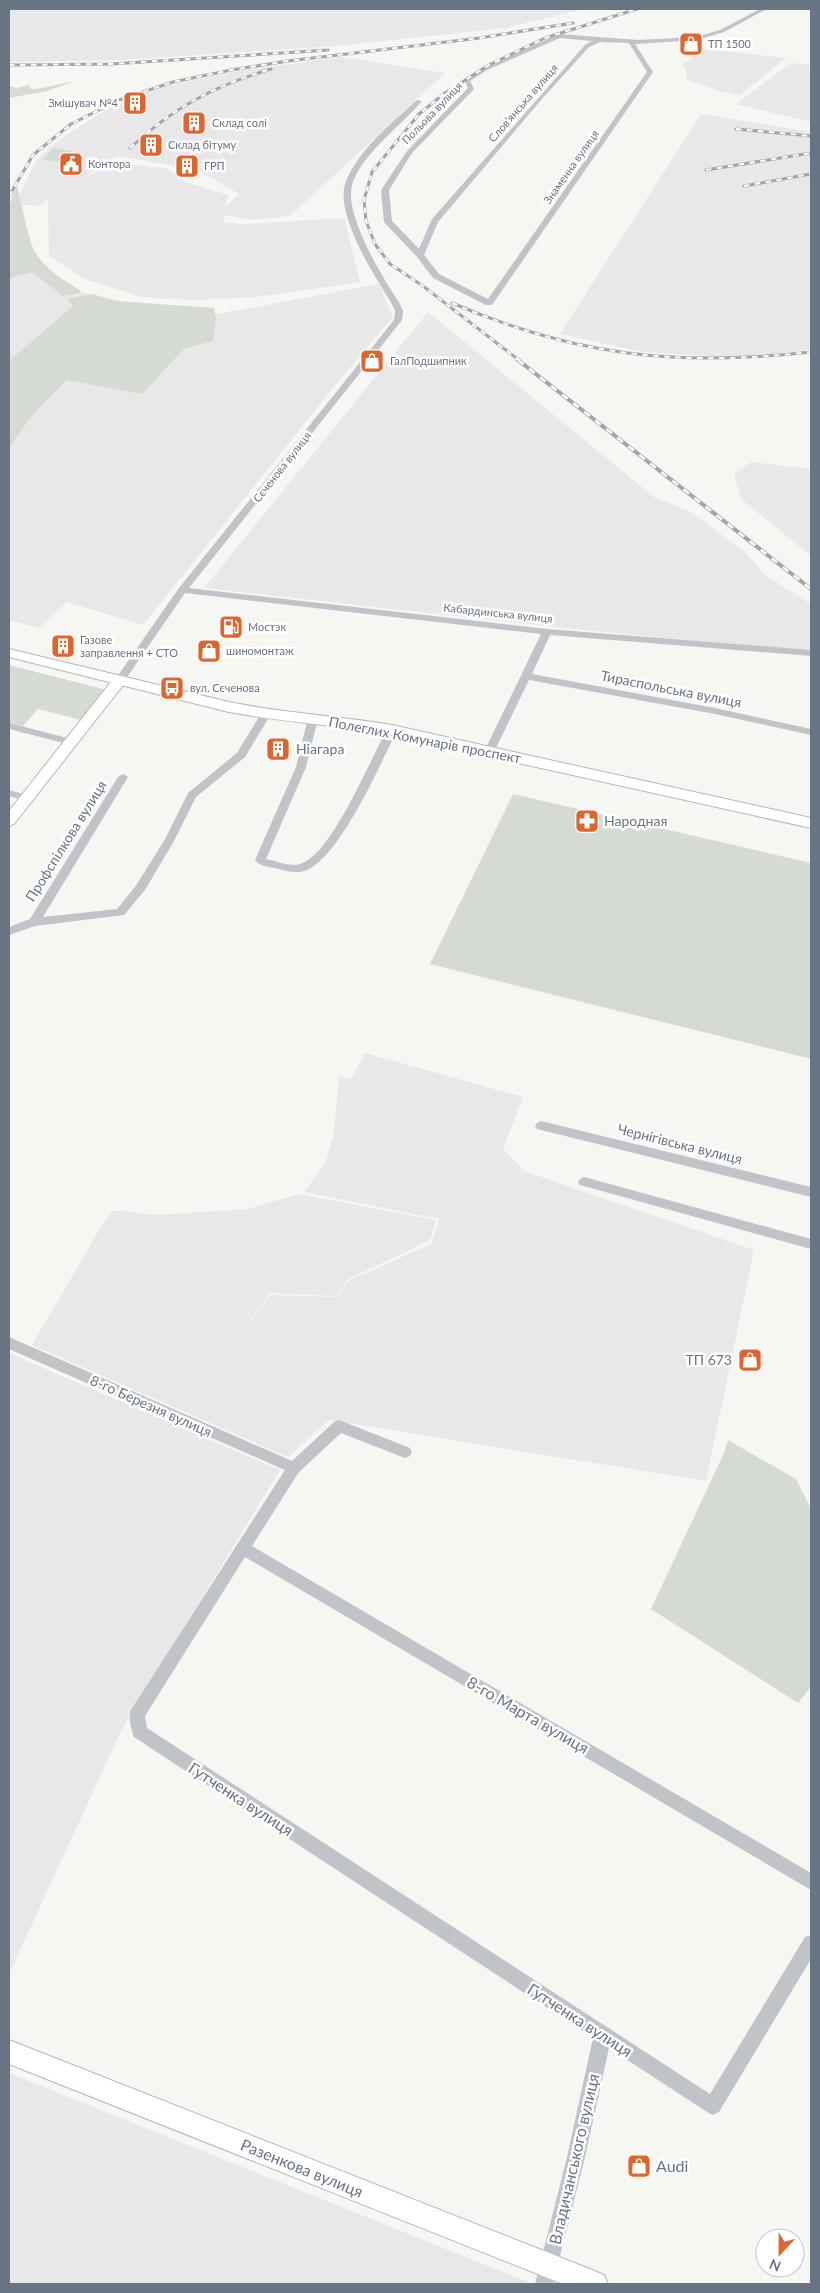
<svg xmlns="http://www.w3.org/2000/svg" width="820" height="2293" viewBox="0 0 820 2293" font-family="Lato,sans-serif">
	<style>
		.built { fill: #e7e8e7; fill-rule: evenodd }
		.green { fill: #d5dbd3 }
		.lines { fill: none; stroke-linecap: round; stroke-linejoin: round }
		.secondary-casing { stroke: #b2b7bc; stroke-width: 2 }
		.primary-casing { stroke: #b3b7bb; stroke-width: 2 }
		.street { fill: #c0c3c7; fill-rule: evenodd }
		.secondary { fill: #fff; fill-rule: evenodd }
		.primary { fill: #fff; fill-rule: evenodd }
		.rail-far1-casing { stroke: #a1a6ac; stroke-width: 3 }
		.rail-casing { stroke: #a1a6ac; stroke-width: 4 }
		.rail-far1 { stroke: #fff; stroke-width: 2; stroke-dasharray: 5.5; stroke-linecap: butt }
		.rail { stroke: #fff; stroke-width: 2.5; stroke-dasharray: 7; stroke-linecap: butt }
		.labels { text-anchor: middle; stroke-width: 5; stroke-linejoin: round; paint-order: stroke }
		.far-poi-label { font-size: 11px; fill: #677483; stroke: #fff; text-anchor: start }
		.far-street-label { font-size: 11px; fill: #677483; stroke: #fff }
		.street-label { font-size: 14px; fill: #677483; stroke: #fff }
		.poi-label { font-size: 14px; fill: #677483; stroke: #fff; text-anchor: start }
		.near-street-label { font-size: 16px; fill: #677483; stroke: #fff }
		.near-poi-label { font-size: 16px; fill: #677483; stroke: #fff; text-anchor: start }
	</style>
	<rect width="100%" height="100%" fill="#f6f7f3"/>
	<!-- built -->
	<path class="built" d="M9,9h575l-79,19 -168,18 -217,14 -103,2h-8z
		M701,50h11l74,8 -46,37 -19,-3 -35,-13 1,-4 -2,-8 -3,-1z
		M341,57l104,16 -155,143 -38,4 -27,-5 -2,8 24,1 97,-6 16,64 -105,15 -63,3 -50,-3 -57,-18 -36,-23 -1,-56 -9,6 -24,-1 20,-43 21,-20 51,-33 63,-24 68,-14zM117,156l65,11 2,-2 6,1 49,28 -13,12 2,-11 -42,-13 -19,-14 -53,-5 -34,17z
		M791,63l20,2v57l-75,-18z
		M701,114l110,18v217l-62,9 -107,-6 -82,-18z
		M43,265l37,27 47,14 85,9 167,-31 14,33 -52,61 -198,247 -76,-23 -28,26 -30,-8v-345z
		M428,312l226,185 37,15 55,41 19,22 46,29v48l-257,-25 -350,-39z
		M752,462l59,7v87l-70,-57 -7,-26z
		M365,1053l158,44 -20,52 21,22 230,79 -48,231 -377,-61 -41,37 -256,-112 69,-118 12,-17 44,5 91,-6 51,-15 137,26 -6,20 -83,40 -10,16 -67,-3 -57,76 57,-74 67,2 11,-16 83,-37 8,-25 -135,-27 21,-28 9,-31 5,-57 12,3z
		M9,1353l271,117 -158,259 -113,245z
		M9,2073l519,209 -1,2h-518z"/>
	<!-- green -->
	<path class="green" d="M73,82l-26,9 -38,7v-12l8,2 12,-3 2,4c15,0 27,-6 42,-7z
		M53,148l20,3 -10,11 -20,-2z
		M17,186c5,18 10,48 17,64 10,19 30,30 47,41l-1,2 -17,3 -31,-24 -23,6c0,-26 -6,-71 8,-92z
		M92,294l26,7 96,7 2,10 -3,23 -29,8 -42,45 -75,-14 -34,34 -24,34v-87l64,-55 -6,-7z
		M9,665l98,25 -26,30 -43,-11 -15,17 -14,-3z
		M513,794l298,69v196l-381,-95z
		M728,1440l68,39 15,30v178l-13,16 -147,-94 73,-156z"/>
	<g class="lines">
		<!-- secondary casing -->
		<g class="secondary-casing">
			<path id="secondary" d="M119,677l7,4 -2,3 -110,140 -5,2v-15l105,-133z
				M9,2040l586,231 9,4 4,9h-45l-554,-220z"/>
		</g>
		<!-- primary casing -->
		<g class="primary-casing">
			<path id="primary" d="M9,649l220,53c54,11 109,14 163,23l419,93v10l-419,-93c-54,-10 -109,-13 -163,-23l-220,-55z"/>
		</g>
		<!-- street -->
		<path class="street" d="M760,9h7l-43,23 -27,8 -62,4 18,28 -161,233h-6l-53,-27 -16,-21 -33,-35 -3,-32 26,-39 61,-63 -4,-9 19,-11 76,-34 79,6 57,-3 25,-7zM560,38l32,3 -7,4 -153,174 -13,30 -27,-28 -3,-31 23,-37 62,-64 -4,-8 17,-11zM600,42l29,1 18,29 -159,227 -49,-25 -15,-19 14,-33 103,-122 48,-53z
			M417,100l5,1c-18,21 -41,38 -58,61 -6,9 -13,19 -13,31 -1,31 32,85 49,111l3,7 -1,9 -213,268 358,41 264,21v6l-261,-21 -18,39 183,34 96,21v6l-96,-21 -186,-34 -35,72 -5,3 -5,-3 57,-118 -356,-41 -62,90 -4,1 -5,-3 65,-93 215,-268 1,-9 -3,-7c-17,-27 -59,-92 -46,-123 14,-33 46,-58 71,-81z
			M266,711l5,3 -26,43 -49,40 -22,44 -29,49 -21,25 -89,11 -26,9v-8l21,-8 88,-142 5,-3 5,3 -85,140 74,-8 18,-22 29,-46 24,-48 49,-40 25,-41z
			M313,715l5,3 -12,49 -40,92c10,2 24,8 34,5 32,-9 71,-107 88,-136h8l1,2c-17,35 -55,122 -88,139 -9,5 -20,3 -30,0 -8,-2 -19,-2 -24,-9l41,-93 12,-49z
			M9,723l66,17 1,2 -5,3 -62,-16z
			M9,790l22,6 1,2 -5,3 -18,-5z
			M541,1121l270,66v10l-274,-68 -2,-3 2,-3z
			M584,1177l227,62v10l-231,-64 -2,-3 2,-3z
			M9,1337l283,124 42,-39 5,-2 71,28 2,4 -2,4 -5,2 -64,-25 -42,39 -47,74 559,327v17l-566,-333 -100,159 2,12 563,366 95,-157 6,-2v24l-92,153 -6,3 -6,-3 -98,-64 -24,109 -32,127h-18l32,-127 26,-119 -459,-301c-3,-8 -6,-19 -3,-27l154,-240 -276,-121z"/>
		<!-- secondary -->
		<use href="#secondary" class="secondary"/>
		<!-- primary -->
		<use href="#primary" class="primary"/>
		<!-- rail-far1 casing -->
		<g class="rail-far1-casing">
			<path id="rail-far1" d="M9,65l102,-1 217,-14
				M736,129l75,7
				M130,148c44,-41 84,-62 141,-79
				M706,170l105,-17
				M744,186l67,-12
				M9,196l24,-41 38,-31 48,-24 54,-18 58,-12 57,-9 191,-23 94,-15
				M452,303c123,53 226,64 359,49
				M520,361l-97,-75 -33,-22 -15,-20 -9,-23 -2,-21 8,-28 47,-58 26,-21 44,-28 56,-27 92,-29"/>
		</g>
		<!-- rail casing -->
		<g class="rail-casing">
			<path id="rail" d="M518,360l293,229"/>
		</g>
		<!-- rail-far1 -->
		<use href="#rail-far1" class="rail-far1"/>
		<!-- rail -->
		<use href="#rail" class="rail"/>
	</g>
	<!-- icons -->
	<defs>
		<g id="shop-square" transform="scale(1.25)"><rect x="-9" y="-9" width="18" height="18" rx="4" fill="#dc662d" stroke="#fff"/><path d="M-5-2.5h2.3a2.7 3.5 0 0 1 5.4 0H5L5.5 6h-11ZM-1.5-2.5h3a1.5 2.3 0 0 0-3 0Z" fill="#fff"/></g>
		<g id="building-square" transform="scale(1.25)"><rect x="-9" y="-9" width="18" height="18" rx="4" fill="#dc662d" stroke="#fff"/><path d="M-4-6H4V6H1V3H-1V6H-4ZM-2.5-4.3h1.7v1.8h-1.7ZM.8-4.3h1.7v1.8H.8ZM-2.5-1h1.7V.8h-1.7ZM.8-1h1.7V.8H.8Z" fill="#fff"/></g>
		<g id="civic-square" transform="scale(1.25)"><rect x="-9" y="-9" width="18" height="18" rx="4" fill="#dc662d" stroke="#fff"/><path d="M-.6-6.5H3V-4.5H.6V-3L4-1V1h2V6H-6V1h2V-1L-.6-3ZM-1.2 2.5V6h2.4V2.5Z" fill="#fff"/></g>
		<g id="fuel-square" transform="scale(1.25)"><rect x="-9" y="-9" width="18" height="18" rx="4" fill="#dc662d" stroke="#fff"/><path d="M-5.5-6h7V0h2V4h1.3V-2.5L3-4.5l.8-.8L6-3V5H2.5V1h-1V6h-7ZM-4.2-4.7v3.2H.2V-4.7Z" fill="#fff"/></g>
		<g id="bus-square" transform="scale(1.25)"><rect x="-9" y="-9" width="18" height="18" rx="4" fill="#dc662d" stroke="#fff"/><path d="M-5-6H5V4H4V6H2V4H-2V6H-4V4H-5ZM-3.5-4V0h7V-4ZM-3.5 1.2v1.5H-2V1.2ZM2 1.2v1.5H3.5V1.2Z" fill="#fff"/></g>
		<g id="pharmacy-square" transform="scale(1.25)"><rect x="-9" y="-9" width="18" height="18" rx="4" fill="#dc662d" stroke="#fff"/><path d="M-2-6h4v4h4v4h-4v4h-4v-4h-4v-4h4Z" fill="#fff"/></g>
	</defs>
	<g fill-rule="evenodd">
		<use href="#shop-square" x="691" y="44"/>
		<use href="#building-square" x="135" y="103"/>
		<use href="#building-square" x="194" y="123"/>
		<use href="#building-square" x="151" y="145"/>
		<use href="#civic-square" x="71" y="164"/>
		<use href="#building-square" x="187" y="166"/>
		<use href="#shop-square" x="372" y="361"/>
		<use href="#fuel-square" x="231" y="627"/>
		<use href="#building-square" x="63" y="646"/>
		<use href="#shop-square" x="209" y="651"/>
		<use href="#bus-square" x="172" y="688"/>
		<use href="#building-square" x="278" y="749"/>
		<use href="#pharmacy-square" x="587" y="821"/>
		<use href="#shop-square" x="750" y="1360"/>
		<use href="#shop-square" x="639" y="2166"/>
	</g>
	<g class="labels">
		<!-- far-poi labels -->
		<g class="far-poi-label">
			<text x="708" y="48">ТП 1500</text>
			<text x="118" y="107" text-anchor="end">Змішувач №4</text>
			<text x="212" y="127">Склад солі</text>
			<text x="168" y="149">Склад бітуму</text>
			<text x="88" y="168">Контора</text>
			<text x="204" y="170">ГРП</text>
			<text x="390" y="365">ГалПодшипник</text>
			<text x="248" y="631">Мостэк</text>
			<text x="80" y="644">Газове<tspan x="80" dy="13">заправлення + СТО</tspan></text>
			<text x="226" y="655">шиномонтаж</text>
			<text x="190" y="692">вул. Сєченова</text>
		</g>
		<!-- far-street labels -->
		<g class="far-street-label">
			<text transform="translate(523 103) rotate(-49)" y="4">Слов’янська вулиця</text>
			<text transform="translate(432 113) rotate(-46)" y="4">Польова вулиця</text>
			<text transform="translate(571 167) rotate(-55)" y="4">Знаменна вулиця</text>
			<text transform="translate(282 467) rotate(-52)" y="4">Сєченова вулиця</text>
			<text transform="translate(498 613) rotate(6)" y="4">Кабардинська вулиця</text>
		</g>
		<!-- street labels -->
		<g class="street-label">
			<text transform="translate(671 689) rotate(11)" y="5">Тираспольська вулиця</text>
			<text transform="translate(425 740) rotate(11)" y="5">Полеглих Комунарів проспект</text>
			<text transform="translate(66 841) rotate(-58)" y="5">Профспілкова вулиця</text>
			<text transform="translate(680 1144) rotate(14)" y="5">Чернігівська вулиця</text>
			<text transform="translate(151 1406) rotate(24)" y="5">8-го Березня вулиця</text>
		</g>
		<!-- poi labels -->
		<g class="poi-label">
			<text x="296" y="754">Ніагара</text>
			<text x="604" y="826">Народная</text>
			<text x="732" y="1365" text-anchor="end">ТП 673</text>
		</g>
		<!-- near-street labels -->
		<g class="near-street-label">
			<text transform="translate(528 1715) rotate(30)" y="6">8-го Марта вулиця</text>
			<text transform="translate(241 1799) rotate(33)" y="6">Гутченка вулиця</text>
			<text transform="translate(580 2020) rotate(33)" y="6">Гутченка вулиця</text>
			<text transform="translate(574 2159) rotate(-77)" y="6">Владичанського вулиця</text>
			<text transform="translate(302 2168) rotate(22)" y="6">Разенкова вулиця</text>
		</g>
		<!-- near-poi labels -->
		<g class="near-poi-label">
			<text x="656" y="2172">Audi</text>
		</g>
	</g>
	<!-- border -->
	<rect width="820" height="2293" fill="none" stroke="#677483" stroke-width="20"/>
	<!-- north arrow -->
	<g transform="translate(780 2253) rotate(202)"><circle r="24" fill="#ffffff" stroke="#c2c7cd"/>
	<path d="M0-4L9 19L0 12L-9 19Z" fill="#dc662d"/>
	<text y="-8" font-size="14" font-weight="bold" text-anchor="middle" fill="#677483">N</text>
	</g>
</svg>
